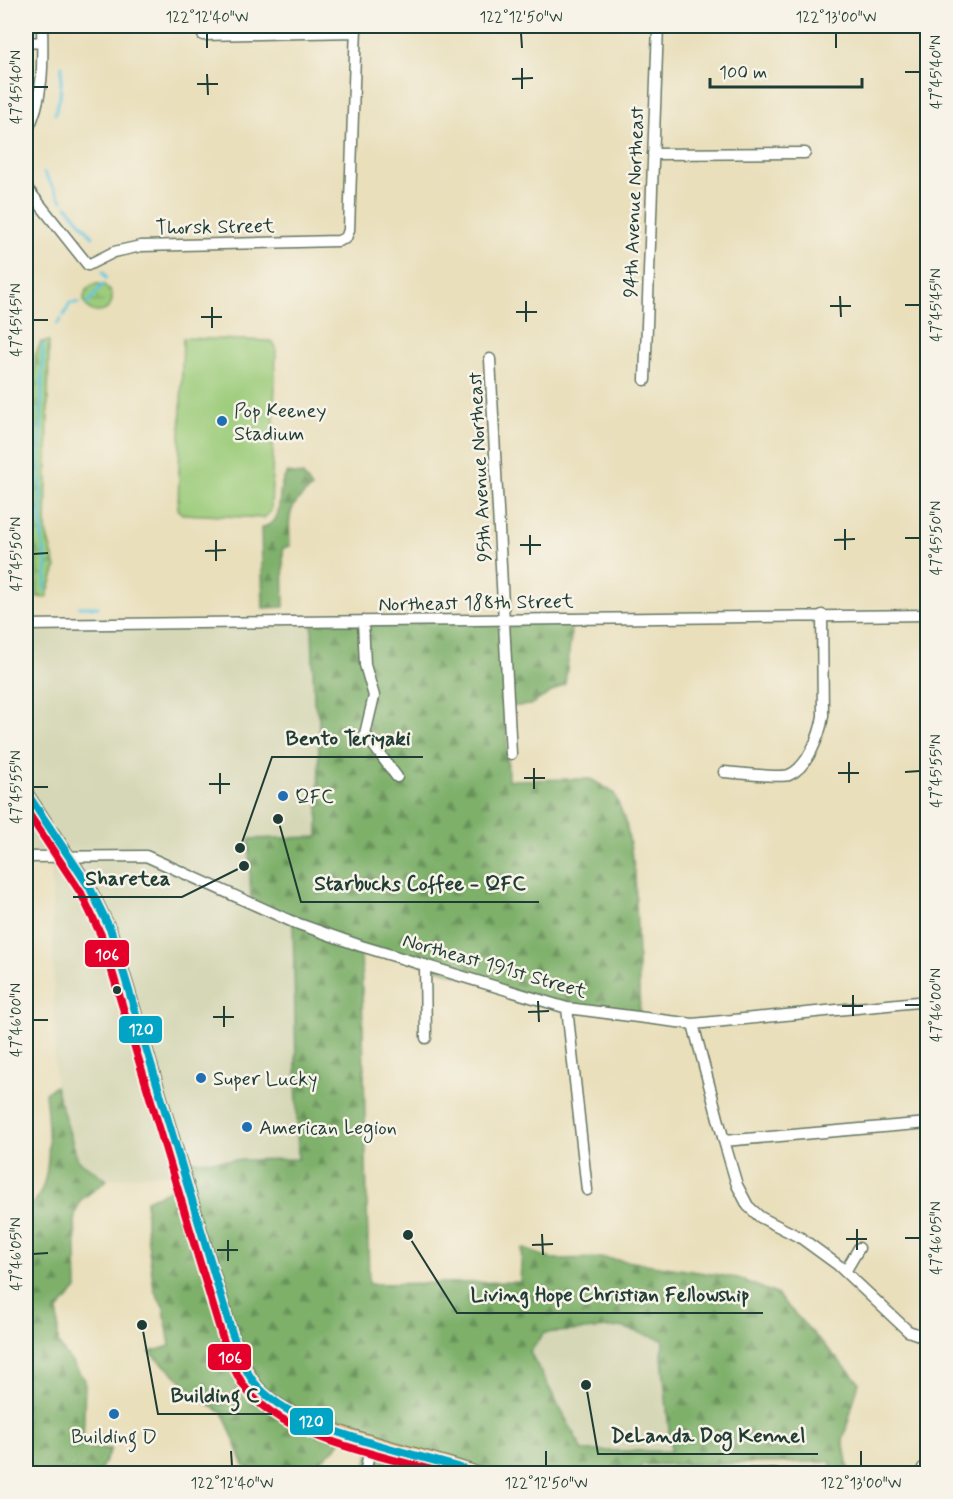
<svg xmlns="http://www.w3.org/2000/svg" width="953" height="1499" viewBox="0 0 953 1499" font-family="Mynerve,sans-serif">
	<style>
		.built { fill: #d6d7b6 }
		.forest { fill: url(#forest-firs); stroke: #4e7650; stroke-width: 1.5; fill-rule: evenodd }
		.wetland { fill: url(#wetland-marsh); stroke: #5e8458; stroke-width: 1.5 }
		.garden { fill: #9dcc7b; stroke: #5e8458; stroke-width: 1.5 }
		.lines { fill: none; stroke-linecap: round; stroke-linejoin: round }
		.stream { stroke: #62c5e0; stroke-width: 3 }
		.minor-casing { stroke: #667663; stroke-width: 13 }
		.major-casing { stroke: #667663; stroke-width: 14 }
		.minor { stroke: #fff; stroke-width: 10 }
		.major { stroke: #f7be87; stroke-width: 12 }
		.bus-1-casing { stroke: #f7f3e8; stroke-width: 12 }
		.bus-2-casing { stroke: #f7f3e8; stroke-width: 12 }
		.bus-1 { stroke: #02a4c6; stroke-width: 8 }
		.bus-2 { stroke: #e4002b; stroke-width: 8 }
		.ticks { fill: none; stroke: #1f3d34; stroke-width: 2 }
		.poi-dot { fill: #1f6fb2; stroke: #f7f3e8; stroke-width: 2 }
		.bus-dot { fill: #1f3d34; stroke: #f7f3e8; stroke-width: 2 }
		.labels { text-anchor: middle; stroke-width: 5; stroke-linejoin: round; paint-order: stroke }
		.street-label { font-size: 20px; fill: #1f3d34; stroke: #f7f3e8 }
		.poi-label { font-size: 20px; fill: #1f3d34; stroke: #f7f3e8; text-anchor: start }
		.leader { fill: none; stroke: #1f3d34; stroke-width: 2 }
		.callout-dot { fill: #1f3d34; stroke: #f7f3e8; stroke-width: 2 }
		.callout-label { font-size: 21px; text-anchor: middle; font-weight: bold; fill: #1f3d34; stroke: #f7f3e8; stroke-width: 5; stroke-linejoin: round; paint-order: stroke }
		.line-badge { stroke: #f7f3e8; stroke-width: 2 }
		.badge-label { font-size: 16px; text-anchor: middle; font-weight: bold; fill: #fff }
		.neatline { fill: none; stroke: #1f3d34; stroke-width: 2 }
		.ticks-label { font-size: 15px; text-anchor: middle; fill: #1f3d34 }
	</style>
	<defs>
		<pattern id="forest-firs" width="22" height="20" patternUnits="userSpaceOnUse" patternTransform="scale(1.5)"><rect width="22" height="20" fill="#7eb06b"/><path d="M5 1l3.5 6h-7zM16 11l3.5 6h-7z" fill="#679059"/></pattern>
		<pattern id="wetland-marsh" width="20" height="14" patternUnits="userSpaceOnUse" patternTransform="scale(1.5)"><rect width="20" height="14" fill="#9dcc7b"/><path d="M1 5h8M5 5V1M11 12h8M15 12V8" fill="none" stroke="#7fa766"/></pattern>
	</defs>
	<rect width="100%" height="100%" fill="#f7f3e8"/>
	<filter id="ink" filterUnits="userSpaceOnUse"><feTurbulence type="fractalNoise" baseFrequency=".0167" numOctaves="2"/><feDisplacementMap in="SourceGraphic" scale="12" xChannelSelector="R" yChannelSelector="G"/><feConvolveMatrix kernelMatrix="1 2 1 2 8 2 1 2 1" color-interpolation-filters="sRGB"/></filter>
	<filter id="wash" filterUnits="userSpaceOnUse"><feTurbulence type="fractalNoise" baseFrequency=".008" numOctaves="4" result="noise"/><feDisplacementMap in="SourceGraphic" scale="24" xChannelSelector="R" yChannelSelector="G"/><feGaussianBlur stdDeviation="1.35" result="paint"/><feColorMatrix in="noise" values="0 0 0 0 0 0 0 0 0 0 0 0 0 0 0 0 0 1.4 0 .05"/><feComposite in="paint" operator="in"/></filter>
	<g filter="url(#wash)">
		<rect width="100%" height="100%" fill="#e9dfbb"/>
		<!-- built -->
		<path class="built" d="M312,622l2,80 5,15 -1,121 -69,2 44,82 5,237 -119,2 3,10 -75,9 -29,-20 -23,-74 -4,-232h-25v-229z
			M621,1327l42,13 6,11 2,99 -88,2 -53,-100 14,-19z"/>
		<!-- forest -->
		<path class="forest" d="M287,473l16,2 9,13c-26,19 -23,28 -22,58l-7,2 1,59 -21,1 -2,-80c29,-8 11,-35 26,-55z
			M570,619l1,18 -6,47 -35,21 -24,2 2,73 83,-1 23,14 12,29 9,50 5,145 -73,-9 -206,-62 8,338 151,-2 2,-34 29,11 55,-1 132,20 38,16 83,88 -16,58 6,33h-18v-11l-190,3v9l-276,-1 6,-31 -25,-9 -11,16 -30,24h-50l-11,-8 -21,-52 -16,-9 -57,-52 20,-6 -6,-38 -10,-18 -8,-64v-26l39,-16 -6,-23 119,-2 -5,-237 -42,-19 -2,-64 69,-2 1,-120 -5,-15 -2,-80zM621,1327l42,13 -1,16 9,95h-88l-53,-99 14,-19z
			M55,1086l23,74 29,20 -26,20 -6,14 2,75 -19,21v34l27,36 -2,68 28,1 -12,24h-73v-263c31,-21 22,-85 19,-117z"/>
		<!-- wetland -->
		<path class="wetland" d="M84 298a14 14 0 1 1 28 0a14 14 0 1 1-28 0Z
			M49,341l-3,191 10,36 -10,30 -9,-1v-42l-8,-28 6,-171 6,-14z"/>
		<!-- garden -->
		<path class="garden" d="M183,338l88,3 5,6 -5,164 -7,7 -82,-4 -4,-5z"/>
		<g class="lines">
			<!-- stream -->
			<path class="stream" d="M55,114l5,-17 2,-31
				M44,173l18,28
				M67,206l26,31
				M103,272l3,6
				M87,304l16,-20
				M64,315l6,-12h9
				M57,324l4,-5
				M43,344l-3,116 2,80 5,26 -2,24
				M79,607h19"/>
		</g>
	</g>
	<g filter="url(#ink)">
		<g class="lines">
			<!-- minor casing -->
			<g class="minor-casing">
				<path id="minor" d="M203,35l153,-3
					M26,43l16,-1
					M26,133c18,-34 17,-70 16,-107
					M653,154l152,-1
					M26,187l62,78 26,-13 27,-6 197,-5 8,-3 3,-8 7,-204
					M490,359l21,395
					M645,380l13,-354
					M363,621l2,44 9,31 -9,38 32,43
					M26,625l902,-10
					M724,772c12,1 56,6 65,3 19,-8 31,-40 34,-59l-1,-101
					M26,857l120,-1 147,66 68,24 206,62 126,16 235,-23
					M425,965l1,73
					M567,1008l20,182
					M693,1024l31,117 13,44 11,21 12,11 41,21 37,27 70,66 20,7
					M724,1141l204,-18
					M845,1272l14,-24
					M923,1468h5
					M365,1474l6,-32
					M749,1474h28"/>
			</g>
			<!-- major casing -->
			<g class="major-casing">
				<path id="major" d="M26,792l64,96 21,43 121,402c7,18 13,39 26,54 36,44 166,65 222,87"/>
			</g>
			<!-- minor -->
			<use href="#minor" class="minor"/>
			<!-- major -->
			<use href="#major" class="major"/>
			<!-- bus-1 casing -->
			<g class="bus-1-casing">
				<path id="bus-1" d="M26,792l64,96 21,43 121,402c7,18 12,39 26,54 45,48 158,65 221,87"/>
			</g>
			<!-- bus-2 casing -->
			<g class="bus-2-casing">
				<path id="bus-2" d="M26,810l55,83 20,42 121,401c7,20 14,42 28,58 44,47 135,62 195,80"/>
			</g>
			<!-- bus-1 -->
			<use href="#bus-1" class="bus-1"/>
			<!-- bus-2 -->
			<use href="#bus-2" class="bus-2"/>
		</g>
	</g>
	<!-- ticks -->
	<path class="ticks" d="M207,33v15M521,33l1,15M836,33v15M522,68v21M905,72h15M207,74l1,21M512,79l21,-1M197,84h21M33,87h15M840,296l1,21M526,301v21M905,305h15M830,306h21M212,307v21M516,312h21M201,317h21M33,320h15M845,529v21M530,535v20M905,538h15M216,540v21M834,540l21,-1M520,545h21M205,551l21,-1M33,554l15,-1M849,762v21M534,768v21M905,772l15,-1M220,773v21M838,773h21M524,778h21M209,784h21M33,787h15M853,995v21M538,1001l1,21M905,1005h15M224,1006v21M842,1006h21M528,1012l21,-1M213,1017h21M33,1020h15M857,1229v21M542,1234l1,21M905,1238h15M846,1239h21M228,1240v21M532,1245l21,-1M217,1250h21M33,1254l15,-1M231,1451l1,15M546,1451v15M861,1451v15"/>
	<!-- markers -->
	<g class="poi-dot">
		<circle cx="222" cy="421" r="6"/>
		<circle cx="283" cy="796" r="6"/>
		<circle cx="201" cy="1078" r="6"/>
		<circle cx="247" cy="1127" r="6"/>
		<circle cx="114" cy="1414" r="6"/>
	</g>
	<circle class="bus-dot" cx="117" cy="990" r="5"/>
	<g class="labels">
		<!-- street labels -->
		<g class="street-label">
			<text transform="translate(633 202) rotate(-88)" y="7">94th Avenue Northeast</text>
			<text transform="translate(215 226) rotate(-1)" y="7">Thorsk Street</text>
			<text transform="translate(479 467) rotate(-93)" y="7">95th Avenue Northeast</text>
			<text transform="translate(476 602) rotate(-1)" y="7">Northeast 188th Street</text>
			<text transform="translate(495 965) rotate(16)" y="7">Northeast 191st Street</text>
		</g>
		<!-- poi labels -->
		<g class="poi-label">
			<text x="234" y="417">Pop Keeney<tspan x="234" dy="23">Stadium</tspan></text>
			<text x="295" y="803">QFC</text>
			<text x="213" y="1085">Super Lucky</text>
			<text x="259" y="1134">American Legion</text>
			<text x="114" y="1443" text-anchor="middle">Building D</text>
		</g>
	</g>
	<!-- callouts -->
	<path class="leader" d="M240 848L272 757H423M244 866L182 897H73M278 819L301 902H539M408 1235L457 1313H763M142 1325L158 1414H272M586 1385L598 1454H818"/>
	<g class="callout-dot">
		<circle cx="240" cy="848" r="6"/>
		<circle cx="244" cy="866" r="6"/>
		<circle cx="278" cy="819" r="6"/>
		<circle cx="408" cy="1235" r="6"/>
		<circle cx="142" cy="1325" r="6"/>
		<circle cx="586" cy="1385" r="6"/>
	</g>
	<g class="callout-label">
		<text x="348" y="745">Bento Teriyaki</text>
		<text x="128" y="885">Sharetea</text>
		<text x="420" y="890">Starbucks Coffee - QFC</text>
		<text x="610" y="1301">Living Hope Christian Fellowship</text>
		<text x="215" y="1402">Building C</text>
		<text x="708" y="1442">DeLanda Dog Kennel</text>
	</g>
	<g class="line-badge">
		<rect x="84" y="939" width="46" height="29" rx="6" fill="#e4002b"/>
		<rect x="118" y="1015" width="45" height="29" rx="6" fill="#02a4c6"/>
		<rect x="207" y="1343" width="45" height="28" rx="6" fill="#e4002b"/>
		<rect x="289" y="1407" width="45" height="29" rx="6" fill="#02a4c6"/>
	</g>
	<g class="badge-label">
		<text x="107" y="960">106</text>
		<text x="141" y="1035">120</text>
		<text x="230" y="1363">106</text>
		<text x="311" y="1427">120</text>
	</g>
	<!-- margin -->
	<rect width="953" height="1499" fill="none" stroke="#f7f3e8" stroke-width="66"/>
	<!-- scale -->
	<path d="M710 78v9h152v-9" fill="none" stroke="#1f3d34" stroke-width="3"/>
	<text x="719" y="78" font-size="18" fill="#1f3d34" stroke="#f7f3e8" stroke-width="4.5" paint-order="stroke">100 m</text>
	<rect x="33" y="33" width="887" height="1433" class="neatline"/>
	<g class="ticks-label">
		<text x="207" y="22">122°12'40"W</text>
		<text x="521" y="22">122°12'50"W</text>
		<text x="836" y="22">122°13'00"W</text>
		<text transform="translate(936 72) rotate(-90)" y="5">47°45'40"N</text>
		<text transform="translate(16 87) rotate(-90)" y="5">47°45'40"N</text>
		<text transform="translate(936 305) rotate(-90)" y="5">47°45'45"N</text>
		<text transform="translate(16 320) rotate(-90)" y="5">47°45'45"N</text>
		<text transform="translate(936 538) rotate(-90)" y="5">47°45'50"N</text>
		<text transform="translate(16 554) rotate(-90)" y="5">47°45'50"N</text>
		<text transform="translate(936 771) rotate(-90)" y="5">47°45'55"N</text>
		<text transform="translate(16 787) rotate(-90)" y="5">47°45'55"N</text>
		<text transform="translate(936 1005) rotate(-90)" y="5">47°46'00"N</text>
		<text transform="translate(16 1020) rotate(-90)" y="5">47°46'00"N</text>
		<text transform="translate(936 1238) rotate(-90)" y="5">47°46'05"N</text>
		<text transform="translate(16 1254) rotate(-90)" y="5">47°46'05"N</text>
		<text x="232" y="1488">122°12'40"W</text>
		<text x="546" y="1488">122°12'50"W</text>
		<text x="861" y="1488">122°13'00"W</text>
	</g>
</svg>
